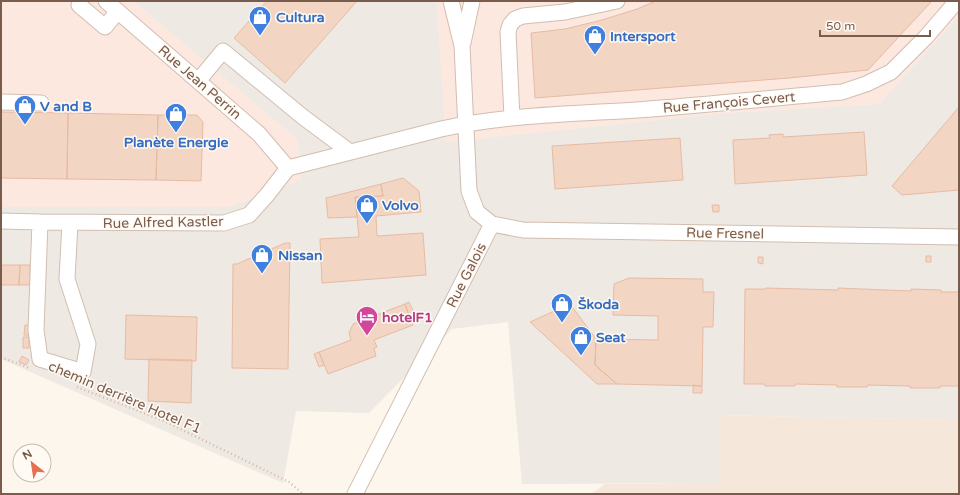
<svg xmlns="http://www.w3.org/2000/svg" width="960" height="495" viewBox="0 0 960 495" font-family="'Varela Round',sans-serif">
	<style>
		.residential { fill: #f5e8da }
		.commercial { fill: #fde8e0 }
		.industrial { fill: #efe9e4 }
		.building { fill: #f3d5c3; stroke: #e6bba3 }
		.lines { fill: none; stroke-linecap: round; stroke-linejoin: round }
		.minor-casing { stroke: #d1beb0; stroke-width: 17 }
		.path { stroke: #d9b8a5; stroke-width: 2.5; stroke-dasharray: 1 3; stroke-linecap: butt }
		.minor { stroke: #fff; stroke-width: 15 }
		.labels { text-anchor: middle; stroke-width: 3; stroke-linejoin: round; paint-order: stroke }
		.shop-label { font-size: 14px; font-weight: bold; fill: #366cbe; stroke: #fffaf3; text-anchor: start }
		.street-label { font-size: 14px; fill: #7a5c4d; stroke: #fffaf3 }
		.hotel-label { font-size: 14px; font-weight: bold; fill: #b23c85; stroke: #fffaf3; text-anchor: start }
	</style>
	<rect width="100%" height="100%" fill="#fdf6ec"/>
	<!-- residential -->
	<path class="residential" d="M719,415l240,5v74h-368l14,-10 114,-1z"/>
	<!-- commercial -->
	<path class="commercial" d="M1,1h132l164,138 4,41 -73,27h-227z
		M433,1h526v15l-80,88 -155,9 -278,29 -9,-139z"/>
	<!-- industrial -->
	<path class="industrial" d="M133,1h300l4,2 9,139 278,-29 155,-9 80,-88v404l-240,-5v68l-197,1 -14,-162 -56,7 -83,84 -73,-2 -13,72 -282,-124v-152h227l73,-27 -4,-41z"/>
	<!-- building -->
	<path class="building" d="M267,1h90l-72,82 -51,-45z
		M656,1h276l-64,69 -79,8 -254,20 -4,-65 34,-4 37,-9 35,-11z
		M959,107v83l-57,5 -10,-9z
		M1,112l67,1 -1,66 -66,-1z
		M68,113l90,2 -2,65 -89,-1z
		M158,115h39l6,7 -2,59 -45,-1z
		M864,132l3,43 -132,9 -2,-44 37,-2 -1,-3 14,-1v3z
		M680,138l3,42 -128,9 -3,-43z
		M403,178l16,13 2,21 -45,4 1,20 46,-3 3,42 -104,8 -2,-44 39,-2 -4,-40 28,-1 -2,-12z
		M381,184l2,12 -28,1 2,20 -29,1 -2,-20z
		M712,205h7v7h-6z
		M285,243h5l-2,126 -56,-1 1,-104h4z
		M926,256h5v6h-5z
		M758,257h5v7l-5,-1z
		M1,265h19l-1,20h-18z
		M20,265h10v20h-11z
		M629,278l74,1v13h11l-1,35h-10l-1,59 -85,-2 -22,-19 1,-26 62,1v-24l-45,-1 1,-31z
		M766,288l72,2v-2l73,3v-2l30,1v2h18v94h-19v2h-30v-2l-42,-1 -1,2h-30v-2l-42,-1v2h-30v-2h-21l1,-95h21z
		M409,302l6,13 -6,1 -4,-12z
		M405,304l8,21 -39,15 3,7 -3,1 2,8 -48,18 -9,-22 32,-12 -2,-7 4,-9z
		M570,304l26,35 -1,26 22,19h-20l-67,-62z
		M126,315l71,2 -1,44 -71,-2z
		M25,325h4v10h-5z
		M23,337h6v11h-6z
		M319,352l5,13 -5,2 -5,-13z
		M22,356l7,4 -3,5 -7,-3z
		M149,359l43,1 -1,43 -43,-2z
		M693,385l9,1v7h-9z"/>
	<g class="lines">
		<!-- minor casing -->
		<g class="minor-casing">
			<path id="minor" d="M106,1l153,133 29,34
				M79,5l26,22 13,-16
				M463,43l9,-42
				M198,81l25,-30 80,66 47,35
				M1,102l40,1
				M512,118l-4,-86 2,-7 5,-6 8,-3 42,-4 52,-11
				M1,221l39,1 184,1 25,-8 18,-20 21,-27 153,-39c64,-14 131,-15 196,-19 68,-5 137,-12 205,-18l24,-8 25,-12 35,-35 31,-36
				M40,222l-4,108 4,29 43,13 5,-28 -21,-65 3,-56
				M492,224l31,6 436,7
				M355,494l137,-270 -15,-12 -8,-21 -7,-145 -11,-45"/>
		</g>
		<!-- path -->
		<path class="path" d="M1,357l28,11
			M77,387l87,34 125,61 14,12"/>
		<!-- minor -->
		<use href="#minor" class="minor"/>
	</g>
	<!-- icons -->
	<defs>
		<g id="shop-pin" transform="scale(1.15)"><path d="M0 17L-7.5 6A9.5 9.5 0 1 1 7.5 6Z" fill="#3f7fe0" stroke="#fffaf3"/><path d="M-5-2.5h2.3a2.7 3.5 0 0 1 5.4 0H5L5.5 6h-11ZM-1.5-2.5h3a1.5 2.3 0 0 0-3 0Z" fill="#fff"/></g>
		<g id="hotel-pin" transform="scale(1.15)"><path d="M0 17L-7.5 6A9.5 9.5 0 1 1 7.5 6Z" fill="#d1479c" stroke="#fffaf3"/><path d="M-6-4.5h1.5V1H6V5H4.5V3h-9V5H-6ZM-4 0a1.8 1.8 0 1 1 3.6 0ZM.5 0V-2.5h3Q6-2.5 6 0Z" fill="#fff"/></g>
	</defs>
	<g fill-rule="evenodd">
		<use href="#shop-pin" x="260" y="17"/>
		<use href="#shop-pin" x="595" y="36"/>
		<use href="#shop-pin" x="25" y="106"/>
		<use href="#shop-pin" x="176" y="114"/>
		<use href="#shop-pin" x="367" y="205"/>
		<use href="#shop-pin" x="262" y="255"/>
		<use href="#shop-pin" x="562" y="304"/>
		<use href="#hotel-pin" x="367" y="317"/>
		<use href="#shop-pin" x="581" y="337"/>
	</g>
	<g class="labels">
		<!-- shop labels -->
		<g class="shop-label">
			<text x="276" y="22">Cultura</text>
			<text x="610" y="41">Intersport</text>
			<text x="40" y="111">V and B</text>
			<text x="176" y="147" text-anchor="middle">Planète Energie</text>
			<text x="382" y="210">Volvo</text>
			<text x="278" y="260">Nissan</text>
			<text x="578" y="309">Škoda</text>
			<text x="596" y="342">Seat</text>
		</g>
		<!-- street labels -->
		<g class="street-label">
			<text transform="translate(200 82) rotate(41)" y="5">Rue Jean Perrin</text>
			<text transform="translate(729 102) rotate(-5)" y="5">Rue François Cevert</text>
			<text transform="translate(163 222) rotate(-1)" y="5">Rue Alfred Kastler</text>
			<text transform="translate(725 233) rotate(1)" y="5">Rue Fresnel</text>
			<text transform="translate(466 275) rotate(-63)" y="5">Rue Galois</text>
			<text transform="translate(125 397) rotate(23)" y="5">chemin derrière Hotel F1</text>
		</g>
		<!-- hotel labels -->
		<g class="hotel-label">
			<text x="382" y="322">hotelF1</text>
		</g>
	</g>
	<!-- border -->
	<rect width="960" height="495" fill="none" stroke="#7a5c4d" stroke-width="4"/>
	<!-- north arrow -->
	<g transform="translate(32 463) rotate(330)"><circle r="19" fill="#fffaf3" stroke="#cabbb1"/>
	<path d="M0-3L7 15L0 10L-7 15Z" fill="#e76f51"/>
	<text y="-6" font-size="11" font-weight="bold" text-anchor="middle" fill="#7a5c4d">N</text>
	</g>
	<!-- scale -->
	<path d="M820 30v6h110v-6" fill="none" stroke="#7a5c4d" stroke-width="2"/>
	<text x="826" y="30" font-size="12" fill="#7a5c4d" stroke="#fffaf3" stroke-width="3" paint-order="stroke">50 m</text>
</svg>
